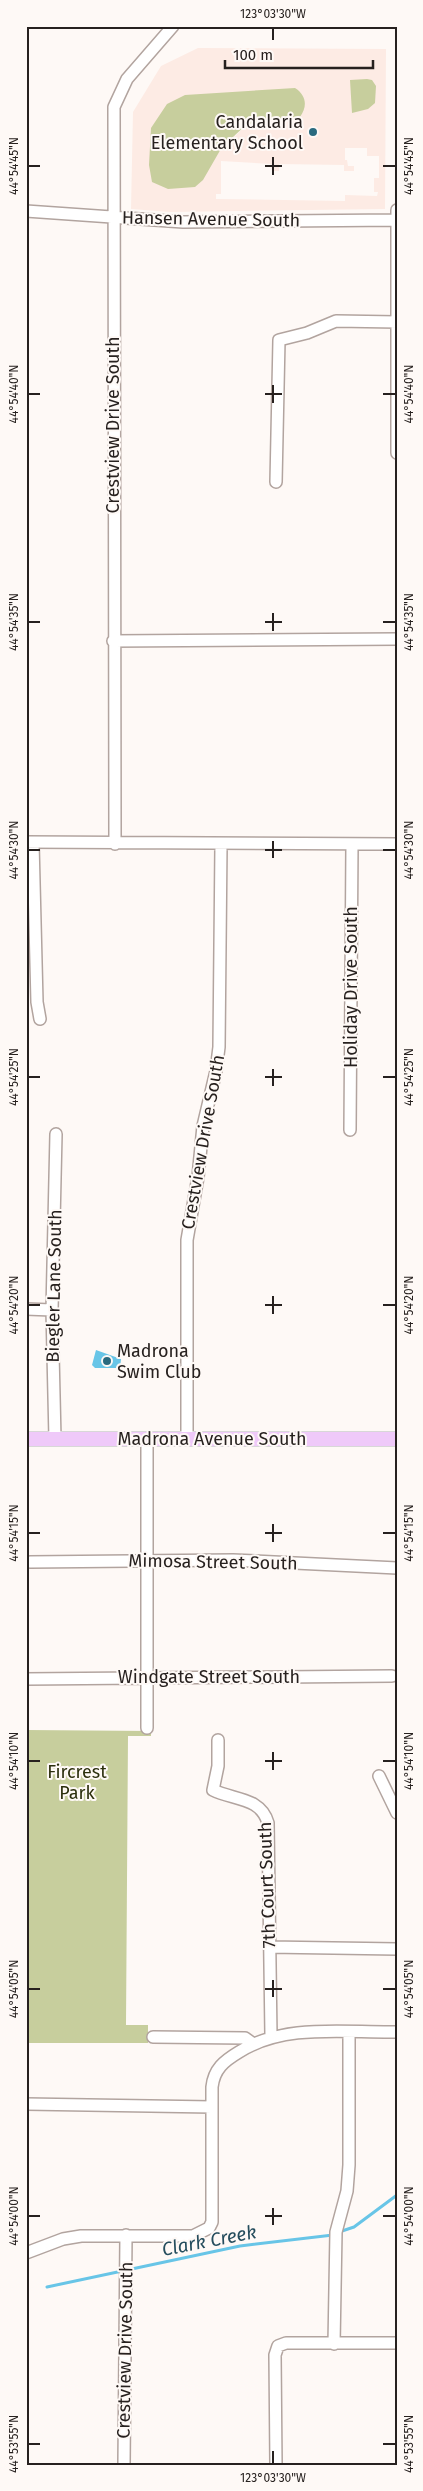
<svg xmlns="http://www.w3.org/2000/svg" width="423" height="2491" viewBox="0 0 423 2491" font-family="'Fira Sans',sans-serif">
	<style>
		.built { fill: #fdebe4; fill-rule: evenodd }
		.green { fill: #c7ce9d }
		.water { fill: #68c5e7 }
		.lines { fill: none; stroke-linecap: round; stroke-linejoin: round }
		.stream { stroke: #68c5e7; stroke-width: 3 }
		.minor-casing { stroke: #b2a49f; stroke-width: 14 }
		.major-casing { stroke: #d8d7d7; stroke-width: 16 }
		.minor { stroke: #fff; stroke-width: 11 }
		.major { stroke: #efc9f9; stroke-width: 14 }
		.ticks { fill: none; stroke: #27211f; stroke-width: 2 }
		.poi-dot { fill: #2a6a7f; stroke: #fef9f6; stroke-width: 2 }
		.labels { text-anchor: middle; stroke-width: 4; stroke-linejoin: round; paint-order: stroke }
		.poi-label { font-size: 18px; fill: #27211f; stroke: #fef9f6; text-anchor: end }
		.street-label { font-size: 18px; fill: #27211f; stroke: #fef9f6 }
		.park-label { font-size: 18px; fill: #2b2f0d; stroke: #fef9f6 }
		.water-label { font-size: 19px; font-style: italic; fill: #254d5d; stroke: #fef9f6 }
		.neatline { fill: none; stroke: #27211f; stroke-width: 2 }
		.ticks-label { font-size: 12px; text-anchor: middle; fill: #27211f }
	</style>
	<rect width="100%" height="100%" fill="#fef9f6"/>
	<!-- built -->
	<path class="built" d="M198,48l188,1 -1,160 -215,3 -39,-3 2,-97 28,-46zM232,93l68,24 -42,4 -13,5 -10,10zM345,148h22v8h12v22h-5v14h4l-1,4 -32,-1v6l-129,-2v-5h5v-33l50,3 1,7h7v-7l65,1v6h10v-5h-6l-1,-6h-2z"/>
	<!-- green -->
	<path class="green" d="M367,79l5,1 4,6 -1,17 -7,6 -16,4 -2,-33z
		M295,88c11,7 13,18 5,29l-42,4 -13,5 -23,21 -19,33 -8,7 -27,2 -16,-7 -3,-17 2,-37 16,-24 18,-9z
		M26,1730l125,1v5h-23l-2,289h22v18h-122z"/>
	<!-- water -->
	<path class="water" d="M96,1350l25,9 -1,9h-25l-3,-3z"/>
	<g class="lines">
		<!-- stream -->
		<path class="stream" d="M339,2232l15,-5 43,-32
			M47,2287l193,-41 93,-11"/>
		<!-- minor casing -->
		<g class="minor-casing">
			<path id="minor" d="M397,210v243
				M26,211l157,11 214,-2
				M276,482l3,-142 28,-7 29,-12 61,1
				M113,641l284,-2
				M26,842l371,2
				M33,843l4,159 3,17
				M115,844l-1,-737 13,-28 46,-53
				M350,1130l2,-286
				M26,1309l26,1
				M55,1439l-3,-129 4,-176
				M187,1439v-199l11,-63 5,-51 13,-55 3,-24 2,-202
				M30,1562l203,-2 164,8
				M26,1679l366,-3
				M147,1728v-289
				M218,1740v26l-5,24c20,10 48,7 55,33l3,213
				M379,1776l18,37
				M269,1947l128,2
				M153,2037l92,1 7,5
				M26,2104l186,3
				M26,2253l37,-14 18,-3h112l16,-8 3,-6v-135c2,-18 12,-26 27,-35 46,-29 105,-19 158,-20
				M334,2344l2,-112 11,-41 2,-26v-132
				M124,2465l2,-230
				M276,2465l-1,-110 3,-9 8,-3h111"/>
		</g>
		<!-- major casing -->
		<g class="major-casing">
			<path id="major" d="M26,1439h371"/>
		</g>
		<!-- minor -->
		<use href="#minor" class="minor"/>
		<!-- major -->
		<use href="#major" class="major"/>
	</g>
	<!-- ticks -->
	<path class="ticks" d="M273,28v12M273,157v18M28,166h12M265,166h17M383,166h13M273,385v18M28,394h12M265,394h17M383,394h13M273,613v18M28,622h12M265,622h17M383,622h13M273,841v17M28,850h12M265,850h17M383,850h13M273,1069v17M28,1077h12M265,1077h17M383,1077h13M273,1296v18M28,1305h12M265,1305h17M383,1305h13M273,1524v18M28,1533h12M265,1533h17M383,1533h13M273,1752v18M28,1761h12M265,1761h17M383,1761h13M273,1980v17M28,1989h12M265,1989h17M383,1989h13M273,2208v17M28,2216h12M265,2216h17M383,2216h13M28,2444h12M383,2444h13M273,2451v13"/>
	<!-- markers -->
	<g class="poi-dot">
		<circle cx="313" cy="132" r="5"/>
		<circle cx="107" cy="1361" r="5"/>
	</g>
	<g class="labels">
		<!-- poi labels -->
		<g class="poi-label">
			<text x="303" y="128">Candalaria<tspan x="303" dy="21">Elementary School</tspan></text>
			<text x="117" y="1357" text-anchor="start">Madrona<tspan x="117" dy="21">Swim Club</tspan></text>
		</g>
		<!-- street labels -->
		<g class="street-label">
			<text transform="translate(211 219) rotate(1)" y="6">Hansen Avenue South</text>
			<text transform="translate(113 425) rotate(-90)" y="6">Crestview Drive South</text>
			<text transform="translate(351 987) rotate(-90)" y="6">Holiday Drive South</text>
			<text transform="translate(203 1142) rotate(-80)" y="6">Crestview Drive South</text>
			<text transform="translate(54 1286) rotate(-89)" y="6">Biegler Lane South</text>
			<text x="212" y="1445">Madrona Avenue South</text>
			<text transform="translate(213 1562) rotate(1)" y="6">Mimosa Street South</text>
			<text x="209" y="1683">Windgate Street South</text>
			<text transform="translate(267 1885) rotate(-92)" y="6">7th Court South</text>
			<text transform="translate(125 2350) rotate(-89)" y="6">Crestview Drive South</text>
		</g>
		<!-- park labels -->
		<g class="park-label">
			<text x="77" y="1778">Fircrest<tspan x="77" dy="21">Park</tspan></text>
		</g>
		<!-- water labels -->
		<g class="water-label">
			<text transform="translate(209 2240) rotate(-11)" y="7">Clark Creek</text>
		</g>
	</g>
	<!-- border -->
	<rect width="423" height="2491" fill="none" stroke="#fef9f6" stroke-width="55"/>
	<!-- scale -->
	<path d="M225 60v8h148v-8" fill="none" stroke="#27211f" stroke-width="2.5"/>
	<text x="233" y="60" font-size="15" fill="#27211f" stroke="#fef9f6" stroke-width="4" paint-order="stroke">100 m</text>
	<rect x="28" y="28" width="368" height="2436" class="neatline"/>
	<g class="ticks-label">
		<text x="273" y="18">123°03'30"W</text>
		<text transform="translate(14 166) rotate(-90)" y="4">44°54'45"N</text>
		<text transform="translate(409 166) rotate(-90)" y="4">44°54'45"N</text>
		<text transform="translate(14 394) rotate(-90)" y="4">44°54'40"N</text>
		<text transform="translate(409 394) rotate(-90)" y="4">44°54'40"N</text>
		<text transform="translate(14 622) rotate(-90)" y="4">44°54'35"N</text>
		<text transform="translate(409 622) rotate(-90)" y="4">44°54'35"N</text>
		<text transform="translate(14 850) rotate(-90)" y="4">44°54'30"N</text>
		<text transform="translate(409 850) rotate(-90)" y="4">44°54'30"N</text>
		<text transform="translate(14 1077) rotate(-90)" y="4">44°54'25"N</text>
		<text transform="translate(409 1077) rotate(-90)" y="4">44°54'25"N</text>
		<text transform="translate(14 1305) rotate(-90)" y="4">44°54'20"N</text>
		<text transform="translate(409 1305) rotate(-90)" y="4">44°54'20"N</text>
		<text transform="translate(14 1533) rotate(-90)" y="4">44°54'15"N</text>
		<text transform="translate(409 1533) rotate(-90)" y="4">44°54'15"N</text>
		<text transform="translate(14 1761) rotate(-90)" y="4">44°54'10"N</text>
		<text transform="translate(409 1761) rotate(-90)" y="4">44°54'10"N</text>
		<text transform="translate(14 1989) rotate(-90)" y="4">44°54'05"N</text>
		<text transform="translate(409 1989) rotate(-90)" y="4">44°54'05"N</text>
		<text transform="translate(14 2216) rotate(-90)" y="4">44°54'00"N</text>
		<text transform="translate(409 2216) rotate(-90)" y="4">44°54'00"N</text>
		<text transform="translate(14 2444) rotate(-90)" y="4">44°53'55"N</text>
		<text transform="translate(409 2444) rotate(-90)" y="4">44°53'55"N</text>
		<text x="273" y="2482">123°03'30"W</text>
	</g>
</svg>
